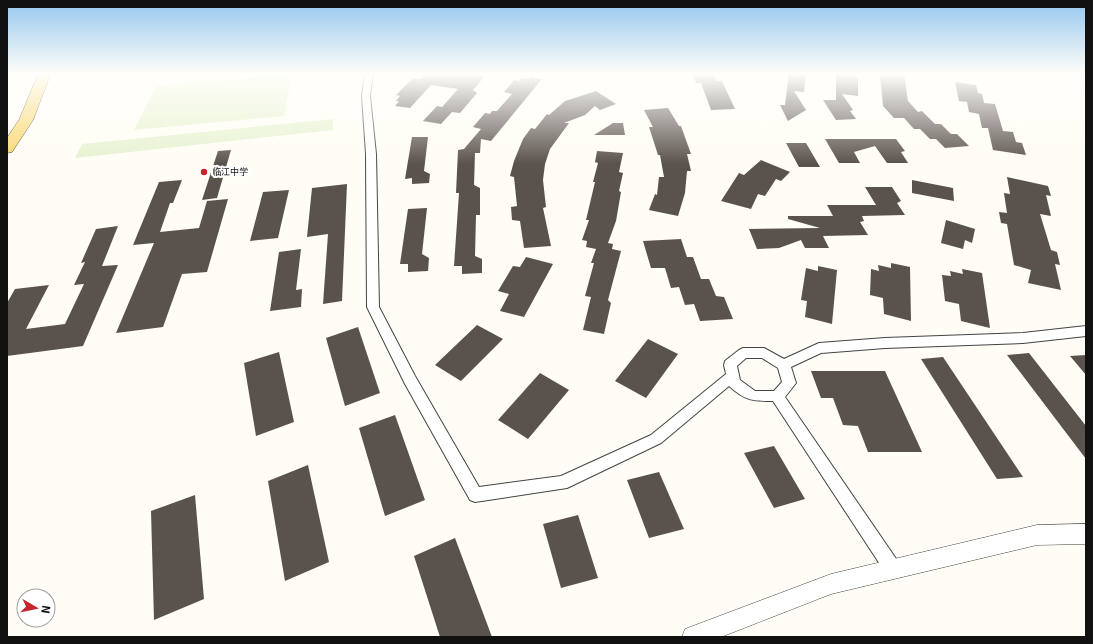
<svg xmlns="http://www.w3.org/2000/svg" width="1093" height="644" viewBox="0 0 1093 644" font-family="Georgia,'Noto Sans SC',serif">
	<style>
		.pitch { fill: #e6f2cf }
		.building { fill: #5a524d }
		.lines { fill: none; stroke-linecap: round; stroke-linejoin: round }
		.minor-casing { stroke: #444; stroke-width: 2 }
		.tertiary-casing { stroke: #444; stroke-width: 1 }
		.primary-casing { stroke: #222; stroke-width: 1 }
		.minor { fill: #fff; fill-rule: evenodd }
		.tertiary { fill: #fff; fill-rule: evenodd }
		.primary { fill: #f9d66b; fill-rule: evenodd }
		.poi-dot { fill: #c4262e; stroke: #fff; stroke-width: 1.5 }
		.labels { text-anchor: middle; stroke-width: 4; stroke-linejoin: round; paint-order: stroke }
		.far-poi-label { font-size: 9px; fill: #111; stroke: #fff; text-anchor: start }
	</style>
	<rect width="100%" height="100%" fill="#fffdf5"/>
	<!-- pitch -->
	<path class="pitch" d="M292,74l-8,42 -150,14 22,-44z
		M333,119v11l-258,28 7,-14z"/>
	<!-- building -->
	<path class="building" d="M426,73h33l25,4 -11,13 4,3 -17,20 -8,-1 -11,12 -18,-3 14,-15 5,1 16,-18 -27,-4 -21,23 -15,-2 4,-5h-3l4,-5 -4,-1 17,-17 7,1z
		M693,73h20l3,8h6l13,28 -24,1 -10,-27h-5z
		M789,73h17l-2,19 -10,-1 12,19 -18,11 -8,-16h5z
		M836,73h19v4h3v19l-16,-2 11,16 -3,1 6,8 -20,1 -13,-20h13z
		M888,73h16l4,28 10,11 4,-1 13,13h6l10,10h6l12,12 -24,2 -9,-9h-6l-10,-10h-6l-10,-11h-10l-11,-12 -3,-32 9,1z
		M531,77l11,2 -51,62 -10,-2 -1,14h-5l-1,32 6,3v27h-4l-1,41 7,3v14l-20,1v-8h-8l5,-73h-3l2,-43 6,-1 17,-20 -8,-2 12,-14 5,1 2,-3h5l15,-17 -8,-2 10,-12 5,1 2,-3 8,1z
		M955,82l21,3 2,8 4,1 2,9 11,1 8,27 10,1 3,10 6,1 4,12 -33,-5 -5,-22h-6l-3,-14 -10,-2 -2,-10 -8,-1z
		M596,91l20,13 -16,6 -5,-4 -10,9 -21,8h5l-19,26 -5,15 -2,16 3,27 -3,1 8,38 -27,2 -4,-27 -8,-1 -1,-13 6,-1 -3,-29 -4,-1 4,-15 9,-22 8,-11 4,1 12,-15 2,1 16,-14z
		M668,108l11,18h2l10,28h-4l4,17h-4l-2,22 -7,23 -29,-6 6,-16 2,1 2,-18h5l-4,-22h-2l-9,-28h4l-9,-17z
		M613,123h10l2,12h-31z
		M412,137h16l-4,34 6,3 -1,9 -17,1v-6l-7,1z
		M825,139h71l9,12 -4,1 7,11h-21l-12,-17 -21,6 6,11h-21z
		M786,143h20l14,24h-21z
		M231,150l-14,48 -15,2 16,-49z
		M597,151l26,2 -4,19 4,1 -4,18 2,1 -5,29 -8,22 5,1 -1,5 9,2 -13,49 3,3 -7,31 -21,-4 8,-33 -6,-1 9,-33h-3l5,-14 -10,-2 1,-6 -5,-1 7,-20h-3l9,-38h-2l5,-19 -3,-1z
		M761,160l29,12 -9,9 -5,-2 -11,17 -7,-2 -7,15 -30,-8 18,-28 5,2z
		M1007,177l41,9 3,10 -5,-1 5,21 -11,-2 11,36 6,2 3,13 -5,-1 6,26 -33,-7 3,-13 -17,-5 -7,-41 -6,-1 -2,-11 8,1 -3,-20 6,1z
		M182,180l-9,23h-3l-10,29 39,-4 8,-27 21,-2 -21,73 -25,2 -19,53 -47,6 38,-90 -21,2 26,-63z
		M912,180l41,8 1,13 -42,-8z
		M347,184l-5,117 -19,3 5,-70 -21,3 5,-49z
		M865,187h27l9,14 -4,2 8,12 -43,1 2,5 -4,1 8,13 -45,1 6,12h-24l-4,-8 -22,8 -22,1 -8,-20 71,-1 -32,-9v-3h45l-6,-11h49z
		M289,190l-11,48 -28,3 13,-49z
		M427,208l-5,46 7,4 -1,13 -20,1v-8h-8l8,-55z
		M946,220l29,9 -3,14 -7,-3 -2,9 -22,-6z
		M118,226l-16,40 16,-1 -35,81 -76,10v-53l8,-14 34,-4 -23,44 39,-5 19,-40 -10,1 11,-23 -4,1 15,-34z
		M681,239l6,18h6l8,22h8l7,17 8,1 9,22 -33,2 -6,-17 -9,1 -6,-18 -8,1 -6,-20h-14l-8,-27z
		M301,249l-5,41 6,-1 -1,18 -31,4 9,-59z
		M526,257l27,7 -29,53 -24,-6 9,-17 -11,-3 15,-25 7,1z
		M891,263l19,4 1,54 -27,-7 -1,-16 -13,-3 1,-26 8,2 -1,-6 13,3z
		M818,266l19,4 -5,54 -27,-7 2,-16 -6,-1 5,-32 12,3z
		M962,269l20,4 8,55 -29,-7 -2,-17 -14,-3 -3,-26 9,1 -1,-5 13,3z
		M477,325l26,14 -42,42 -26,-16z
		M358,327l22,66 -35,13 -19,-68z
		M648,339l30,15 -32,44 -31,-17z
		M279,352l15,70 -38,14 -12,-73z
		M1029,353l57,73v33l-79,-104z
		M1086,355v20l-16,-19z
		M943,357l80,120 -26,2 -76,-120z
		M811,371h74l37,81h-54l-10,-26 -15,-1 -10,-27h-12z
		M540,373l29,17 -41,49 -30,-19z
		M395,415l30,85 -40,16 -26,-88z
		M774,446l31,53 -31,9 -30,-55z
		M308,465l21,97 -44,19 -17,-100z
		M659,472l25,57 -35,9 -22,-58z
		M195,495l9,104 -50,21 -3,-109z
		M578,515l20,63 -37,10 -18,-64z
		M455,538l37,99h-52l-26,-81z"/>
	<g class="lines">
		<!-- minor casing -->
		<g class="minor-casing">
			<path id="minor" d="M365,73h8l-3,23 6,58 3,153 36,69 64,111 82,-11 90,-41 75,-61 -2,-9 1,-4 14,-11 4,-2h21l20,11 35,-16 66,-5 138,-5 63,-7v10l-63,7 -138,5 -64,5 -30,14 5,16 -11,14 114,166 2,6 -2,6 -6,2 -6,-2 -114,-174c-21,0 -27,0 -44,-15l-68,57 -94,45 -92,14 -5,-2 -65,-116 -38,-77 -1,-153 -4,-58zM746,358h16l16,10 4,14 -8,9h-19l-15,-11 -3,-14z"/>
		</g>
		<!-- tertiary casing -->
		<g class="tertiary-casing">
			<path id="tertiary" d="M1086,524v20l-49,1 -206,49 -110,43h-39l3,-8 146,-55 206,-49z"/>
		</g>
		<!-- primary casing -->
		<g class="primary-casing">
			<path id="primary" d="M39,73h12l-18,47 -21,32 -5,1v-15l12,-18z"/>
		</g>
		<!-- minor -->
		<use href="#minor" class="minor"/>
		<!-- tertiary -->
		<use href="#tertiary" class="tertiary"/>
		<!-- primary -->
		<use href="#primary" class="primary"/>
	</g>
	<!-- sky -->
	<linearGradient id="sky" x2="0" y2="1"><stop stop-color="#95c6ee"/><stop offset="0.45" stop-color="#fffefa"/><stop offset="1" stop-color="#fffefa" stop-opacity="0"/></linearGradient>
	<rect width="1093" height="164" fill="url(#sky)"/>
	<!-- markers -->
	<circle class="poi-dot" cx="204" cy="172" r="4"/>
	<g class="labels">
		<!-- far-poi labels -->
		<g class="far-poi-label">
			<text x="212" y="175">临江中学</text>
		</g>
	</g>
	<!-- border -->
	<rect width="1093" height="644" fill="none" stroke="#111111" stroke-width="16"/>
	<!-- north arrow -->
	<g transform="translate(36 608) rotate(99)"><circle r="19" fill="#ffffff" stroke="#a0a0a0"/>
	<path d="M0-3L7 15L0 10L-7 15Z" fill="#c4262e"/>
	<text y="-6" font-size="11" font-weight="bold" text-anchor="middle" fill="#111111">N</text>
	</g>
</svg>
